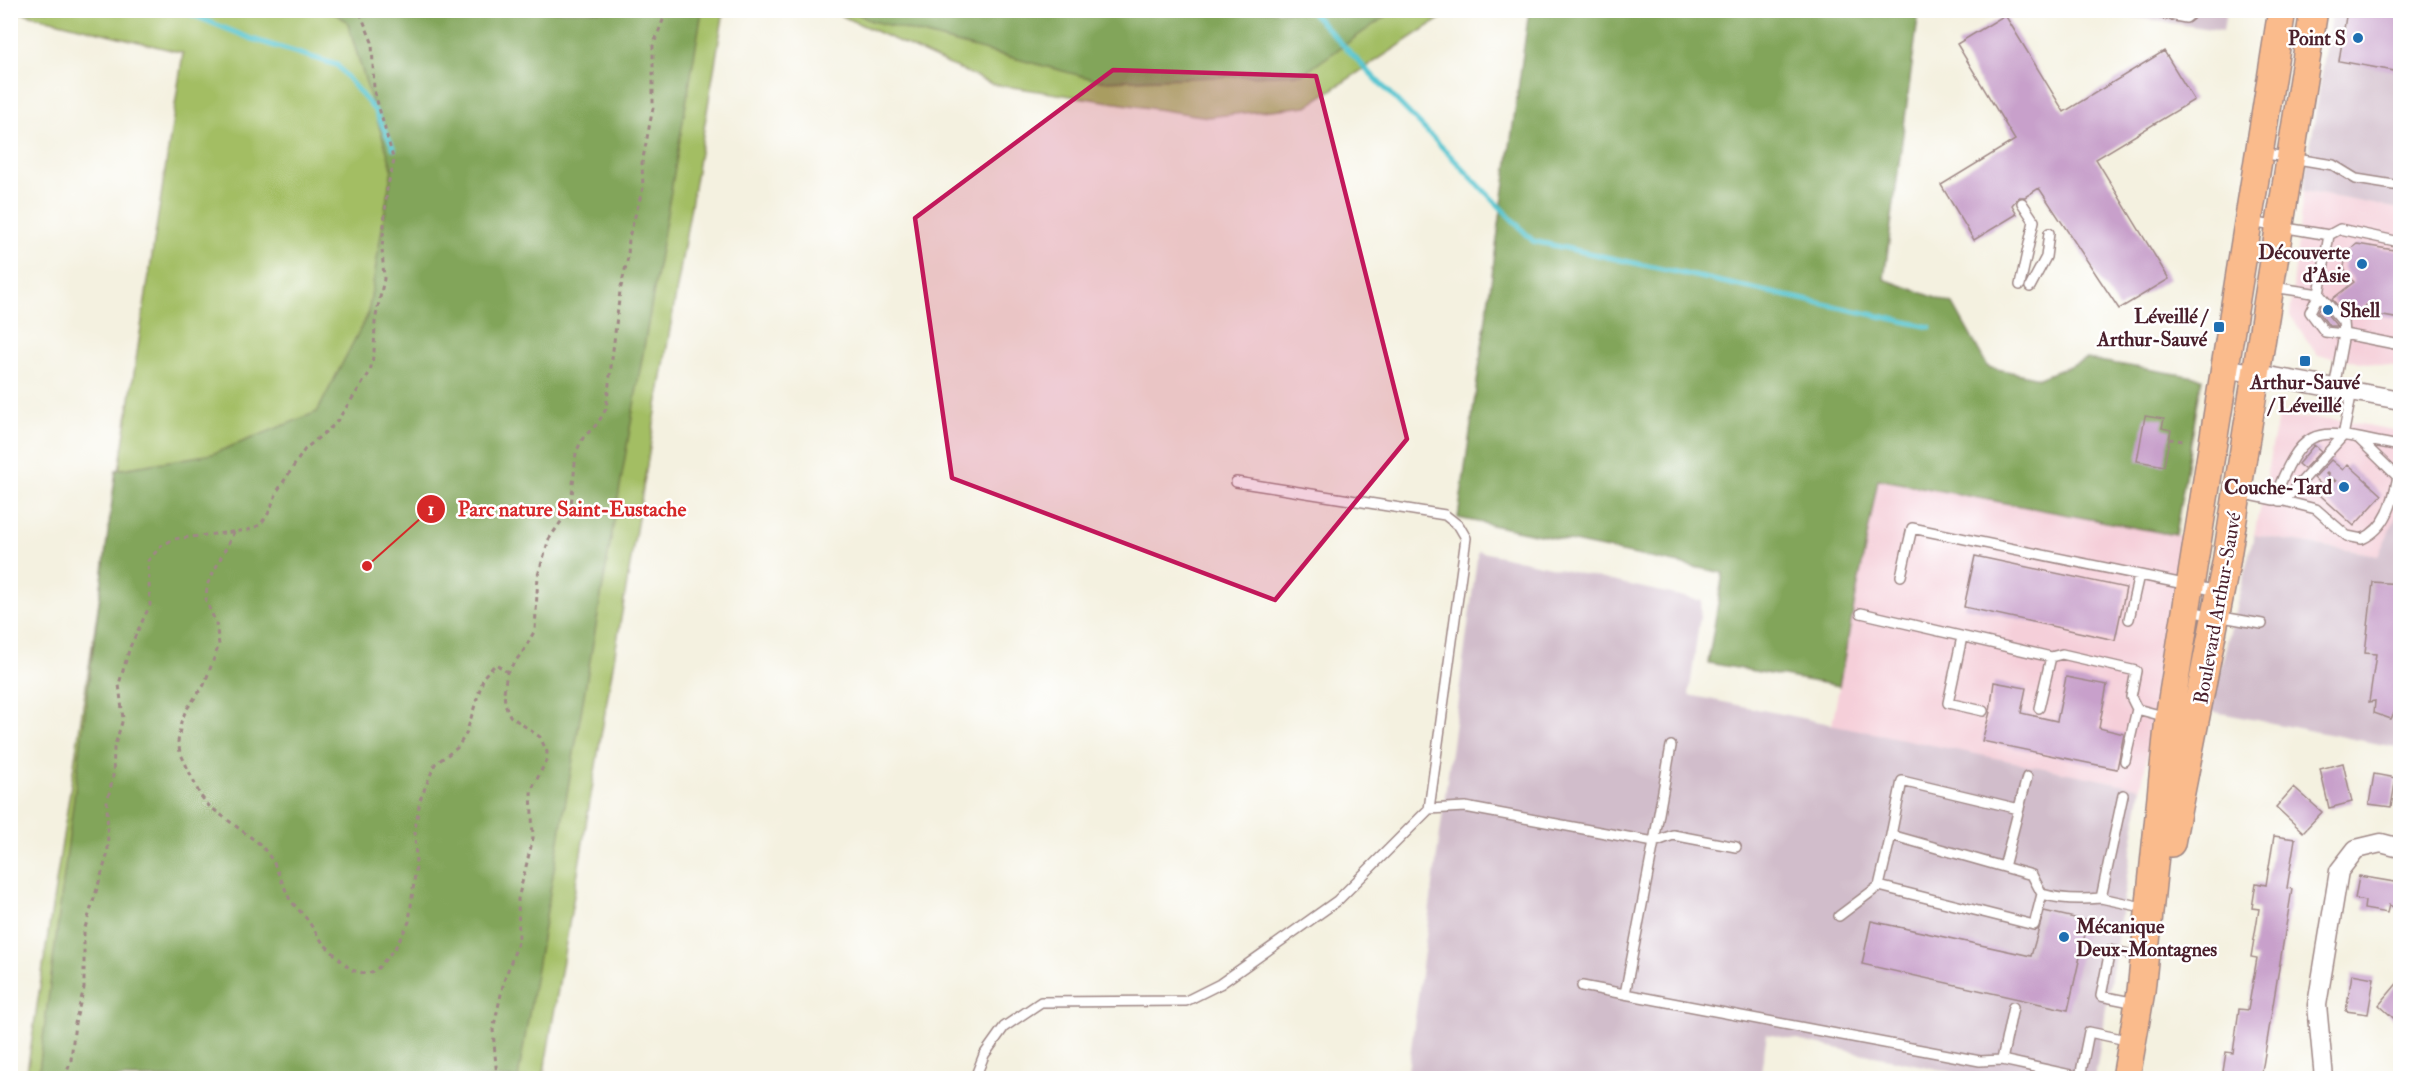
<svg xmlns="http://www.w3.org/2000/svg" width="2411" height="1089" viewBox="0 0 2411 1089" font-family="'IM FELL Double Pica',serif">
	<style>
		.built { fill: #f5cfd9 }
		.industrial { fill: #d1bdcb }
		.green { fill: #a3be64; stroke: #766e48; stroke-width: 1.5 }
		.forest { fill: #82a55a; stroke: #666242; stroke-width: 1.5 }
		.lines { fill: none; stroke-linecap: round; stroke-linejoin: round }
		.stream { stroke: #59c6d1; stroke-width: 5 }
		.building { fill: #c8a0cb }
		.lane-casing { stroke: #9f8886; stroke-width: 12 }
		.street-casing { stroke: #9f8886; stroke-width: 21 }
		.primary-casing { stroke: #9f8886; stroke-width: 30 }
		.path { stroke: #9f8886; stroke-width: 3; stroke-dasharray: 4.5 4.5; stroke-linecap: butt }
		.lane { stroke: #fff; stroke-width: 9 }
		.street { stroke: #fff; stroke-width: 18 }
		.primary { stroke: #fabb8c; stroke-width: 27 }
		.marked { fill: #c2185b; fill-opacity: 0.2; stroke: #c2185b; stroke-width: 4.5; stroke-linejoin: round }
		.poi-dot { fill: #1f6fb2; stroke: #fff; stroke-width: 2 }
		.labels { text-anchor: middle; stroke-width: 5; stroke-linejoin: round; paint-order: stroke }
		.poi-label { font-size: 20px; font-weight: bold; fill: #4a1f2b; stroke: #fff; text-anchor: end }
		.street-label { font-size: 20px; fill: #4a1f2b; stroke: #fff }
		.leader { fill: none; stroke: #d62828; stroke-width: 2 }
		.callout-dot { fill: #d62828; stroke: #fff; stroke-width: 2 }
		.mark-label { font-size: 18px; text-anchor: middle; font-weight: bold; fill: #fff }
		.callout-label { font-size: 21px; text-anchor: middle; font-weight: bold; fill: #d62828; stroke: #fff; stroke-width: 5; stroke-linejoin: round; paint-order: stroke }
	</style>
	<rect width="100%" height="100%" fill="#fff"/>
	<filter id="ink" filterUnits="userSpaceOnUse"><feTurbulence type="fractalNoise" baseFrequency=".0167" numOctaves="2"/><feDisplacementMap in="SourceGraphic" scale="12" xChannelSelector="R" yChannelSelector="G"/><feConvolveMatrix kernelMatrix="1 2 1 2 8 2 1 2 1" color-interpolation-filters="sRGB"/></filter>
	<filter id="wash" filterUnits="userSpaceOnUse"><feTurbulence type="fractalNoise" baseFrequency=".008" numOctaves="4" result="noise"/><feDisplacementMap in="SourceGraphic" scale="24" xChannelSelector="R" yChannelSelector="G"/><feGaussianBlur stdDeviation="1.35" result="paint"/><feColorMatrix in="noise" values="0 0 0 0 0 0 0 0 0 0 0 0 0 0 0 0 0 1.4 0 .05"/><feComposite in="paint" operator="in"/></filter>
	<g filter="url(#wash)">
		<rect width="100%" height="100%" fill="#f4f1e0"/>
		<!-- built -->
		<path class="built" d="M2303,191l97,18v159l-83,-13 -27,-40z
			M2278,417l54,2 68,12v78l-21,46 -125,-20z
			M1878,479l312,59 -49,250 -309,-63z"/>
		<!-- industrial -->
		<path class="industrial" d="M2093,11h133l-3,20z
			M2332,11h68v198l-97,-18z
			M2400,509v225l-5,13 -185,-36 44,-176 124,20z
			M1478,551l224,50 -13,94 452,93 -46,290h-113l-215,-44 -7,44h-353z"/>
		<!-- green -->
		<path class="green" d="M11,10l713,1 -181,1067h-517l157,-1025z
			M831,11h621l-145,95 -99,11 -216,-33z"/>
		<!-- forest -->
		<path class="forest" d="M330,11h372l-184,1067h-480l78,-608 96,-16 105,-42 51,-98 24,-146 -45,-147z
			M853,11h540l-90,63 -202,7 -232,-61z
			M1529,11h390l-35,268 69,25 35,63 51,11 48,-19 115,19 -27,157 -297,-56 -39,207 -131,-23 15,-90 -265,-55z"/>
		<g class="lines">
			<!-- stream -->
			<path class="stream" d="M180,10l72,29 85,26 38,46 19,38
				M1309,10l224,231 397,86"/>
		</g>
		<g id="blocks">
			<!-- building -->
			<path class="building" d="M2347,10l53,7v55l-61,-11z
				M2005,15l59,97 100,-61 30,49 -98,59 73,120 -50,30 -80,-121 -14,9h-6l-7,8 5,9 -43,26 -33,-55 74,-45 -58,-96z
				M2357,244l43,7v68l-22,-4 -9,-12 -21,15 -16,-19 22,-17 -10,-14 2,-16z
				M2321,307l15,18 1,1h-8l-11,-15z
				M2145,416l19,3 -2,9 9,2 -7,36 -27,-5z
				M2314,445l7,6 -17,18 -6,-5z
				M2331,460l12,10 5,-6 34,31 -28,31 -34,-31 6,-6 -12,-11z
				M1975,556l151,32 -11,52 -151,-33z
				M2373,582l26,2 -3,9 4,2v105l-9,19 -17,-6 1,-12 -6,1 7,-48 -11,-1z
				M2066,677l41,8 -8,43 25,6 -7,35 -135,-28 8,-29 4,-30 32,6 -5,25 36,8z
				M2343,763l9,39 -23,6 -9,-39z
				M2374,774l22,4 -5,29 -22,-3z
				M2294,787l28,25 -19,20 -27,-25z
				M2274,836l21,3 -8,49 5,1 -31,189h-39l4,-26 7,1 6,-44 9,1 9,-52 -6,-1 8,-48 -7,-1 4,-25 10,2z
				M2359,876l41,7v27l-11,-5 -2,8 -23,-4 1,-8 -10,-2z
				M2044,911l44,10 -20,89 -206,-46 9,-43 160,35z
				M2352,974l22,4 -6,36 -22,-3z
				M2400,980v44l-21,-19z"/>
		</g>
	</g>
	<g filter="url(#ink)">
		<use href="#blocks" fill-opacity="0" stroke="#9f8886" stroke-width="1.5"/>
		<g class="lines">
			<!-- lane casing -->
			<g class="lane-casing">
				<path id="lane" d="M2143,10l43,8 10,-8
					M2261,153l72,12 23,14 44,7
					M2250,222l79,13 -10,59 -46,-7
					M2329,235l11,-6 60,13
					M2020,285l14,-64 -12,-18
					M2030,287l16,-30 3,-24
					M2319,294l24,28 1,12 -19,-2 -15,-20z
					M2334,388l10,-54 56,11
					M2359,439l39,38
					M1236,482l209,33 14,11 7,12 -37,271
					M2240,493l34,7c32,-87 47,-67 126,-54
					M2279,501h5l59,-65 9,-45
					M2284,501l32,8 31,27 15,3c29,-13 32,-45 38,-72
					M2400,572v-1
					M1901,576l11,-48 306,63
					M2188,611l74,13
					M1861,613l190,44 11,-3 74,17 -5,26 6,12 30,8
					M2129,619l10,-44
					M1962,637l-14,66 35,8
					M2039,708l12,-51
					M1671,746l-17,96 19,-7 63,12
					M2125,761l12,-52
					M2123,795l-22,103 46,10
					M1891,835l11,-54 117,28
					M2004,867l23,-90
					M2042,894l-8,31 -155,-39 12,-51 141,40 10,19c20,6 38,6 59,4
					M1839,916l40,-30
					M1582,986l398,75 22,-1
					M2136,1003l-35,-7 9,-46 33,7
					M2013,1007l-11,53 78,17
					M975,1078l9,-23 20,-28 37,-25 145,-1 34,-17 117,-83 92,-92 36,-2 189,35 -29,152
					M2086,1078l-6,-1 9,-45 42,9"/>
			</g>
			<!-- street casing -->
			<g class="street-casing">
				<path id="street" d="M2225,368l175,32
					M2324,1078l-7,-73 22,-134 17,-22 25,-6 19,5"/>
			</g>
			<!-- primary casing -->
			<g class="primary-casing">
				<path id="primary" d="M2171,843l55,-280 88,-553
					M2126,1078l15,-87 28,-273 113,-708"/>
			</g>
			<!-- path -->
			<path class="path" d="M2169,439l15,2
				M2326,473l10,9
				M234,532l-27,53 -1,16 10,22 3,22 -15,40 -18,25 -5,12 -3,20 2,10 20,43 9,11 52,39 12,16 17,39 16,18 17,25 28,27 17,4 10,-6 17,-20 14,-26 7,-56 -1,-37 5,-29 15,-36 22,-16 9,-14 18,-58 12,-12 11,8
				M65,1078l6,-18 4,-37 9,-35v-57l24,-78 -1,-51 6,-25 1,-29 9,-29 -4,-35 11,-37 20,-42 -2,-44 13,-15 13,-7 74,-9 12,-5 8,-11 10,-24 27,-41 30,-25 35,-52 4,-20 1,-31 9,-42 -2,-31 3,-34 2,-25 7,-28 -20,-71 -2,-48 -13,-32
				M497,1078l-4,-48 11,-49 15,-41 -1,-41 15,-61 -2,-47 15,-30 1,-9 -7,-15 -30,-21 -5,-12 -1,-12 3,-20 17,-22 11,-20 3,-55 11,-36 22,-32 5,-55 7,-14 15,-15 8,-14 14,-118 8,-34 1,-20 14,-49 -1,-25 11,-55v-62l14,-36"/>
			<!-- lane -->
			<use href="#lane" class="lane"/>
			<!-- street -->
			<use href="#street" class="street"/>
			<!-- primary -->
			<use href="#primary" class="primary"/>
		</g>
	</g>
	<!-- marked area -->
	<path class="marked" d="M1113,70l203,6 91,363 -132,161 -323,-122 -37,-260z"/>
	<!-- markers -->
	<g class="poi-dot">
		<circle cx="2358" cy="38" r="6"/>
		<circle cx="2362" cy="264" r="6"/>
		<circle cx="2328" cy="310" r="6"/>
		<rect x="2213" y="321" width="12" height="12" rx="3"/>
		<rect x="2299" y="355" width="12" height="12" rx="3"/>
		<circle cx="2344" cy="487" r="6"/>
		<circle cx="2064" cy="937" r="6"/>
	</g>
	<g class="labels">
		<!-- poi labels -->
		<g class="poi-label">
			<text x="2346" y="45">Point S</text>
			<text x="2350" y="259">Découverte<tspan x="2350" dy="23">d'Asie</tspan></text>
			<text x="2340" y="317" text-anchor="start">Shell</text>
			<text x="2207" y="323">Léveillé /<tspan x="2207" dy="23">Arthur-Sauvé</tspan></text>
			<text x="2305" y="389" text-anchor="middle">Arthur-Sauvé<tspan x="2305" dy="23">/ Léveillé</tspan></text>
			<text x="2332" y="494">Couche-Tard</text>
			<text x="2076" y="933" text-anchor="start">Mécanique<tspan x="2076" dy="23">Deux-Montagnes</tspan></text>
		</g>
		<!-- street labels -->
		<g class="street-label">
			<text transform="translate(2217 608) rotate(-80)" y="7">Boulevard Arthur-Sauvé</text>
		</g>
	</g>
	<!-- callouts -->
	<path class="leader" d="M367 566L431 509"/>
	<g class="callout-dot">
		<circle cx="367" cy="566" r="6"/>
		<circle cx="431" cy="509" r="15"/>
	</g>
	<g class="mark-label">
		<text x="431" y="515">1</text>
	</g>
	<g class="callout-label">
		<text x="572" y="516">Parc nature Saint-Eustache</text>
	</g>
	<!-- margin -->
	<rect width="2411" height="1089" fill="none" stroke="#fff" stroke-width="36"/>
</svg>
